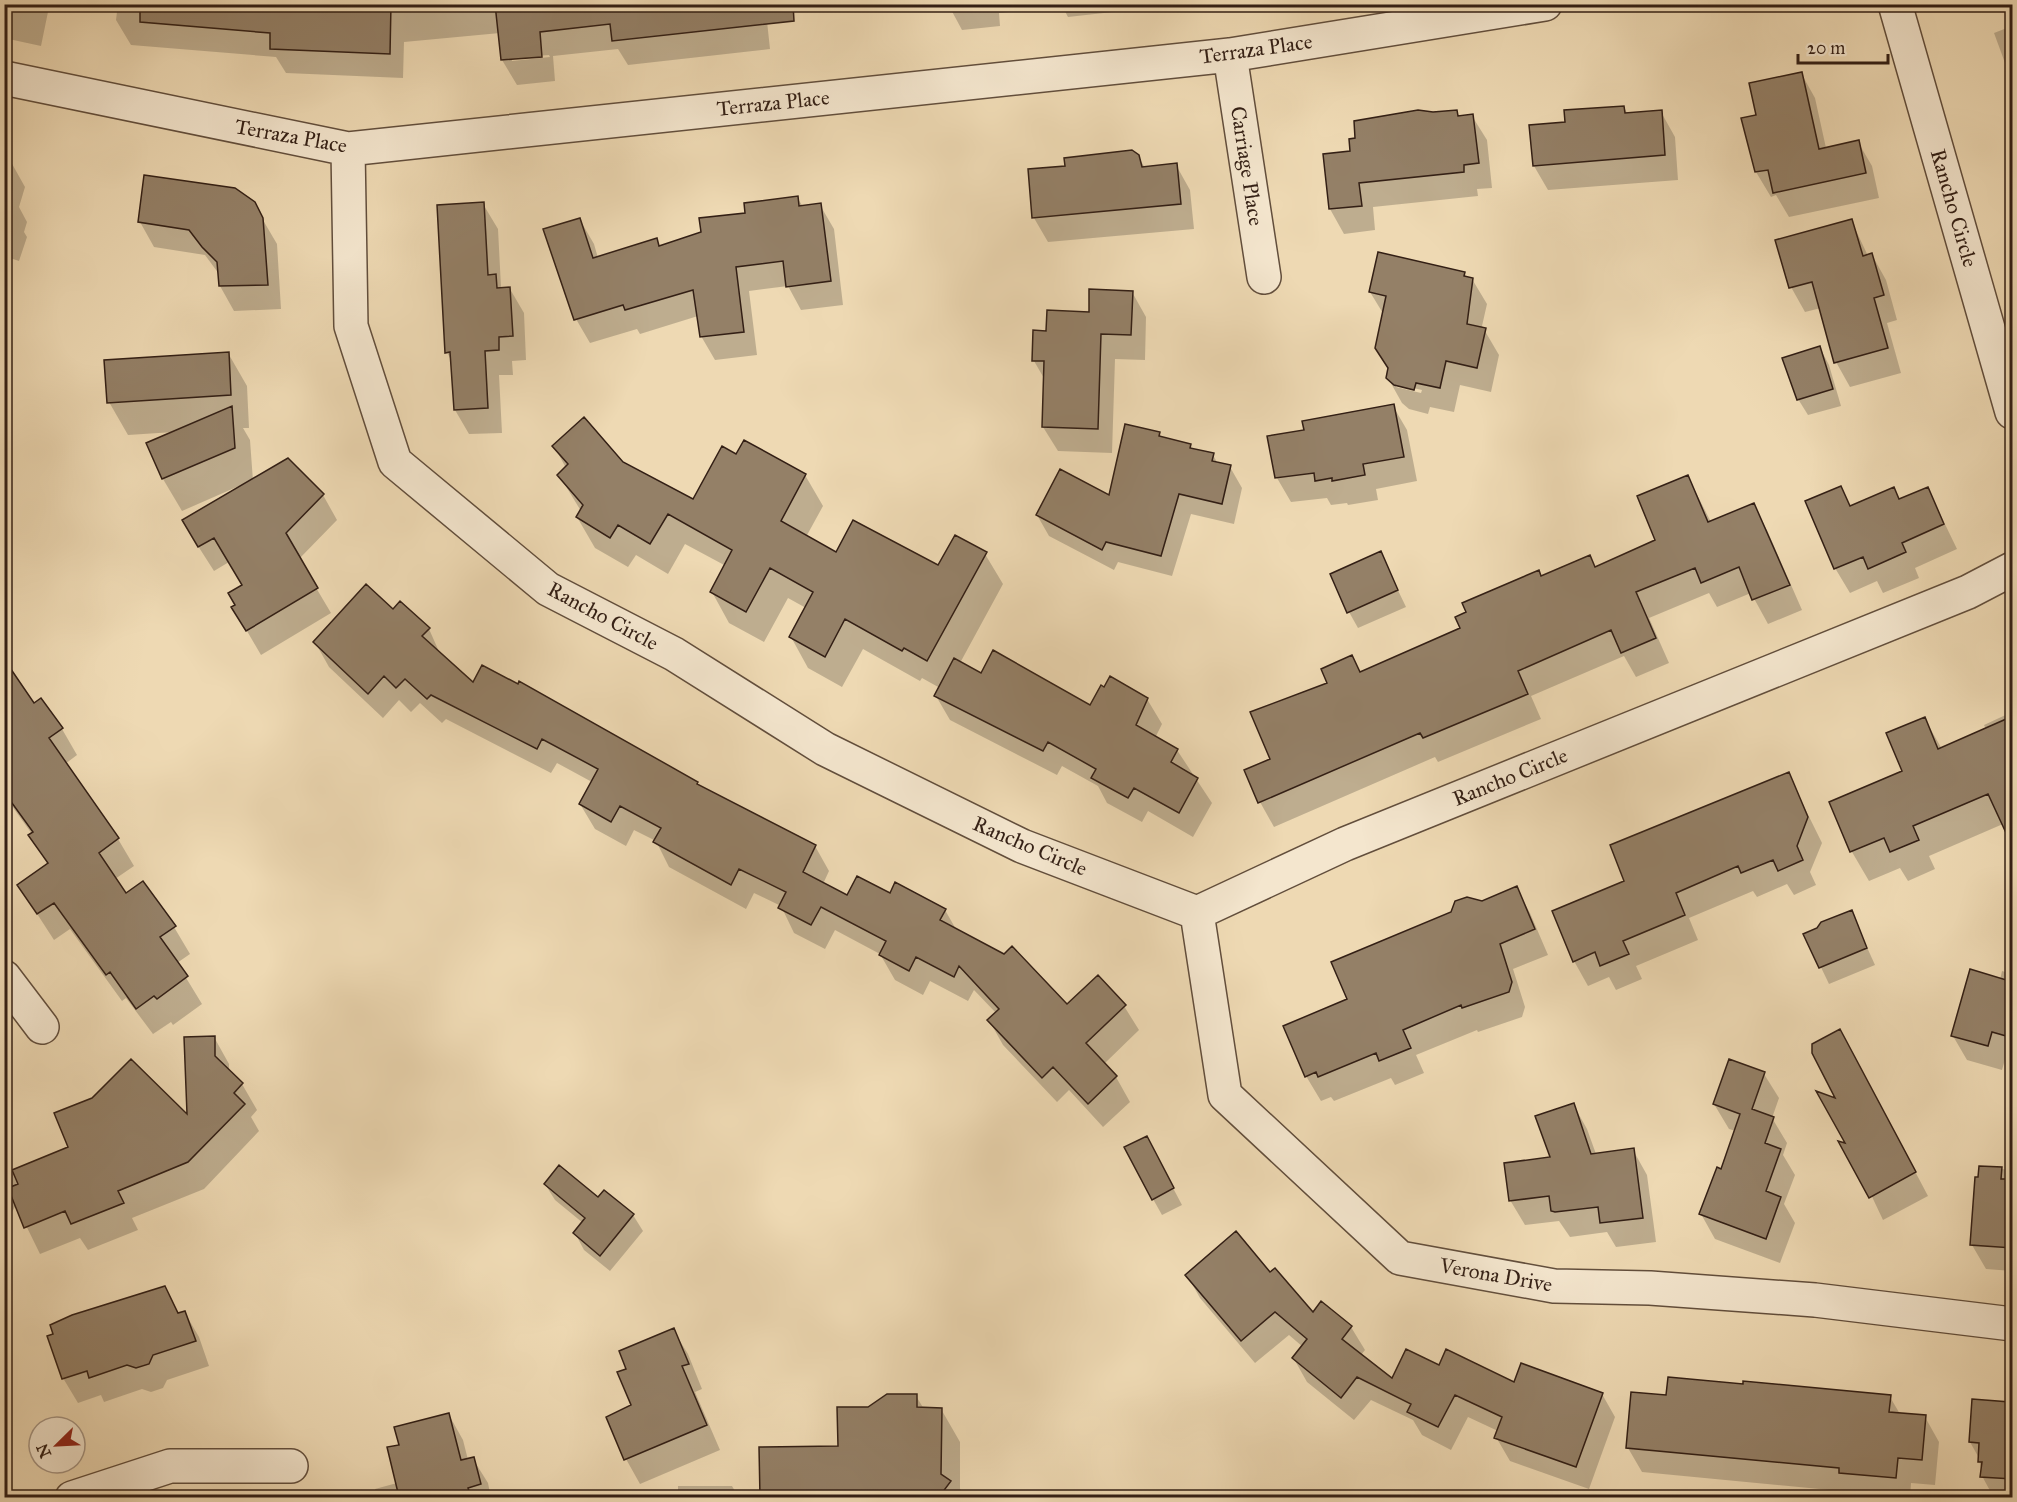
<svg xmlns="http://www.w3.org/2000/svg" width="2017" height="1502" viewBox="0 0 2017 1502" font-family="'IM FELL Great Primer',serif">
	<style>
		.shadow { fill: #0003; fill-rule: evenodd }
		.building { fill: #948067; stroke: #331f15; stroke-width: 1.5 }
		.lines { fill: none; stroke-linecap: round; stroke-linejoin: round }
		.minor-casing { stroke: #624e3c; stroke-width: 36 }
		.minor { stroke: #f4e6ce; stroke-width: 33 }
		.labels { text-anchor: middle; stroke-width: 4.5; stroke-linejoin: round; paint-order: stroke }
		.street-label { font-size: 21px; fill: #331f15; stroke: #f4e6ce }
	</style>
	<rect width="100%" height="100%" fill="#eed9b3"/>
	<filter id="stains"><feTurbulence type="fractalNoise" baseFrequency=".00333" numOctaves="4"/><feColorMatrix values="0 0 0 0 .2 0 0 0 0 .09 0 0 0 0 .02 0 0 0 .5 -.17"/></filter>
	<radialGradient id="worn" r=".72"><stop offset=".6" stop-color="#630" stop-opacity="0"/><stop offset="1" stop-color="#630" stop-opacity=".3"/></radialGradient>
	<!-- shadow -->
	<path class="shadow" d="M4,4h40l4,8 -7,34 -37,-8z
		M118,4h721l-73,8 4,37 -142,16 -10,-16 -65,7 2,25 -38,4 -15,-25 -2,-27 -96,9 -1,36 -117,-5 -10,-16 -145,-12 -15,-25zM549,55l1,2 -38,4v-3z
		M876,4h64l-60,6z
		M1018,4l-10,2 1,6 -10,1 1,13 -38,4 -14,-26z
		M1061,4h78l1,5 -72,8z
		M2012,26v56l-18,-49z
		M1801,73l14,25 11,50 32,-6 14,24 7,32 -90,19 -13,-22 -5,2 -15,-25 -13,-53 15,-3z
		M1624,107l4,8 33,-3 14,25 3,43 -130,10 -14,-24 33,-43z
		M1456,112l4,5 12,-1 15,24 5,48 -15,1 1,7 -105,11 2,23 -31,4 -14,-25 -6,-54 28,-2 81,-39z
		M1138,156l7,12 31,-3 14,25 4,39 -146,13 -14,-24z
		M4,160l7,2 14,25 -6,20 8,15 -3,10 3,5 -8,24 -15,-5z
		M797,197l6,10 17,-2 14,24 9,76 -42,5 -13,-24 -39,5 8,64 -42,5 -14,-24 -3,-20 -58,18 -3,-5 -47,14 -14,-24 4,-99 14,24 4,14 58,-18 4,7z
		M253,203l24,41 4,65 -47,2 -14,-25 -1,-12 -14,-19 -51,-8 -14,-25z
		M483,204l15,25 3,58 9,2 14,24 2,47 -14,1 1,14h-14l3,58 -33,1 -14,-24 -3,-48 -5,-10z
		M1851,220l17,36 4,-1 14,25 11,40 -10,3 14,50 -51,14 -14,-25 -15,-54 -16,4 -14,-25z
		M1464,273l3,5 5,1 15,25 -5,22 17,29 -8,37 -31,-7 -6,27 -24,-5 -2,7 -19,-5 -7,-6 -14,-25 -4,-63 -14,-23zM1396,384l26,6 -1,3 -25,-6z
		M1132,292l14,25 -1,43 -30,-1 -3,94 -54,-2 -15,-24 2,-47 -11,-19 14,-28z
		M1820,348l9,17 12,41 -33,9 -10,-16z
		M228,353l19,33 2,42h-6l7,12 3,41 70,14 14,25 -38,39 32,54 -70,42 -28,-48 4,-2 7,-20 -15,-23 -15,9 -16,-25 41,-60 -57,25 -19,-32 -15,-35 26,-12 -46,3 -19,-33z
		M1393,406l14,24 10,51 -41,8 2,11 -30,5 -1,-2 -16,2 -4,-7 -36,4 -14,-24 29,-47z
		M1159,433l3,5 51,17 5,9 12,3 12,21 -8,36 -43,-10 -19,62 -54,-14 -4,8 -65,-34 -12,-21 73,-18z
		M554,446l68,17 71,38 44,-45 68,19 18,31 -17,31 30,17 103,13 46,-13 18,30 -43,79 22,12 109,32 56,-8 15,25 -7,14 22,12 35,53 -19,34 -45,-26 -6,11 -35,-19 -9,-17 -36,-20 -5,9 -107,-55 -14,-24 4,-8 -18,-10 -2,3 -57,-32 -21,38 -34,-19 -17,-31 15,-29 -18,-10 -24,44 -35,-19 -17,-31 14,-26 -41,-22 -17,30 -32,-19 -8,12 -33,-19 -18,-31 4,-6 -22,-36 7,-7z
		M1688,477l23,45 42,-17 14,25 35,80 -34,14 -17,-31 -34,14 -8,-14 -60,25 20,45 -33,14 -12,-21 -93,40 10,23 -103,43 -3,-5 -161,70 -14,-25 12,-42 80,-103 9,16 101,-44 79,-51 55,-10 61,-27z
		M1840,488l11,19 49,-6 28,-12 29,60 -42,19 4,10 -36,15 -6,-12 -27,12 -15,-25z
		M1380,553l26,54 -48,21 -9,-16z
		M393,611l36,18 12,27 32,29 224,98 2,4 116,59 14,25 -6,13 25,13 42,-2 55,15 12,21 110,75h57l15,24 -35,34 12,13 14,25 -27,25 -34,-37 -12,12 -54,-57 -14,-25 7,-7 -22,-23 -6,11 -38,-20 -7,14 -28,-15 -15,-26 -45,-24 -10,19 -31,-16 -13,-27 -27,-13 -8,16 -77,-42 -13,-26 -22,-11 -8,16 -31,-17 -15,-25 12,-22 -35,-19 -6,10 -105,-54 -4,4 -22,-20 -9,9 -12,-12 -16,18 -54,-51 -14,-25z
		M4,662l30,43 7,-5 21,29 15,26 -12,9 53,75 16,27 -19,13 11,16 48,32 16,27 -13,9 25,41 -29,21 -2,-3 -18,12 -27,-36 -4,3 -52,-72 -16,11 -35,-54 29,-21 -18,-30 2,-1 -28,-39z
		M2012,712v130l-9,-18 -74,32 6,13 -27,12 -8,-13 -31,13 -17,-29 -21,-49 73,-31 20,-54 18,31 44,-20 -2,-4z
		M1788,774l34,69 -12,29 6,13 -22,10 -7,-11 -30,13 -4,-6 -64,27 9,22 -62,26 6,13 -26,11 -7,-13 -21,9 -14,-25 52,-79z
		M1516,888l14,25 18,42 -35,14 12,38 -3,10 -44,15 -1,-2 -61,25 8,18 -29,12 -4,-7 -57,23 -3,-4 -10,4 -15,-25 43,-76 133,-98z
		M1851,912l24,53 -46,19 -24,-50z
		M2002,971l10,3v84l-6,-2 -4,14 -35,-10 -14,-24 47,-56z
		M214,1037l15,27v8l13,12 15,26 -6,7 8,14 -55,58 -72,29 6,12 -50,20 -8,-12 -40,16 -24,-49 -12,21v-60l6,6 60,-25 119,-29z
		M1853,1054l75,142 -45,24 -35,-74 -10,-46z
		M1764,1074l15,24 -7,20 15,25 -4,12 12,20 -11,29 11,19 -15,40 -65,-24 -14,-25 21,-43 14,-40 -7,-2 -15,-25z
		M1573,1104l14,25 9,25 37,-4 14,25 9,67 -40,5 -9,-15 -37,5 -11,-16 -34,4 -15,-25 42,-41z
		M1155,1154l27,51 -20,10 -9,-16z
		M1980,1167l32,3v101l-26,-2 -14,-24z
		M545,1184l54,15 34,16 10,16 -33,40 -26,-21 -9,-17 8,-10 -28,-23z
		M1270,1274l43,40 38,13 14,23 -4,5 31,26 47,-14 76,17 87,10 13,23 -26,72 -79,-28 -14,-24 2,-6 -30,-14 -17,33 -29,-15 -9,-15 -42,-20 -17,20 -47,-38 -13,-23 9,-12 -14,-12 -34,28 -55,-65 -13,-23z
		M164,1287l15,27 6,-1 14,24 10,29 -42,14 -4,8 -12,4 -9,-3 -38,13 -3,-7 -23,8 -15,-25z
		M673,1330l15,24 14,35 -7,3 25,58 -80,34 -14,-25 7,-53 -5,-37z
		M1744,1386l146,11 10,17 25,3 14,25 -4,43 -24,-2 -1,15h-56l-3,-6 -209,-20 -14,-24 39,-51z
		M916,1396l8,13h17l19,33v47l10,9h-208l-1,-49 79,-2 28,-39z
		M2009,1404l3,5v89h-18l-12,-22 -3,-18 -9,-16z
		M449,1415l14,25 5,20 5,-1 15,24 3,15h-114l-2,-9 22,-6 4,-37z
		M678,1486h54l7,12h-61z"/>
	<!-- building -->
	<path class="building" d="M140,4h251l-1,50 -120,-5v-16l-130,-11z
		M495,4h298l1,17 -182,20 -2,-17 -70,8 2,25 -41,3z
		M1802,72l17,77 40,-9 7,33 -93,20 -5,-23 -13,2 -14,-54 15,-3 -7,-32z
		M1624,106l1,7 37,-3 3,45 -132,11 -4,-41 36,-3 -1,-12z
		M1418,110l15,2 24,-2 1,6 15,-2 6,49 -15,2v7l-105,11 3,23 -33,3 -6,-55 27,-3 -1,-12 6,-1 -1,-17z
		M1132,150l7,5 3,12 35,-4 4,41 -149,14 -4,-49 37,-3 -1,-8z
		M144,175l91,13 20,14 8,16 5,67 -49,1 -2,-24 -15,-15 -13,-17 -51,-8z
		M798,196l1,10 22,-3 10,78 -45,6 -3,-26 -47,6 8,65 -44,5 -7,-47 -68,20 -2,-5 -49,15 -31,-91 37,-11 13,40 64,-20 2,8 42,-14 -2,-14 46,-5 -1,-10z
		M484,202l4,73 8,-1 1,14 13,-1 3,49 -14,1v13l-14,1 3,57 -34,2 -4,-58 -5,1 -8,-148z
		M1852,219l11,37 9,-3 12,42 -10,3 14,50 -54,15 -22,-81 -23,6 -14,-48z
		M1378,252l87,20 -1,4 9,2 -6,46 19,4 -9,40 -31,-7 -6,27 -24,-5 -2,7 -20,-5 -8,-7 2,-10 -13,-20 11,-52 -17,-4z
		M1089,289l44,2 -2,44 -30,-1 -3,95 -56,-2 2,-66h-12l1,-31 13,1 1,-21 42,2z
		M1820,346l13,43 -36,11 -15,-42z
		M229,352l2,43 -124,8 -3,-43z
		M1394,404l10,53 -41,7 2,11 -33,6v-3l-17,3 -1,-8 -39,5 -8,-42 37,-6 -2,-9z
		M232,406l3,42 -73,31 -16,-36z
		M584,417l39,45 70,37 29,-53 14,8 8,-14 62,34 -25,47 55,31 17,-32 85,45 17,-30 32,17 -60,109 -23,-13 -2,3 -57,-32 -20,38 -36,-20 24,-45 -43,-24 -24,44 -36,-20 22,-42 -64,-36 -18,30 -32,-19 -8,13 -34,-21 7,-12 -26,-30 11,-11 -16,-18z
		M1125,424l35,8 -1,4 32,8 -1,4 24,5 -2,8 19,4 -9,39 -43,-10 -18,62 -55,-14 -4,8 -66,-35 24,-46 49,26z
		M288,458l36,36 -38,39 32,55 -72,43 -15,-24 4,-2 -7,-12 14,-8 -28,-47 -16,9 -16,-27z
		M1688,475l20,47 46,-19 36,82 -38,15 -13,-33 -38,16 -6,-15 -59,24 20,46 -35,15 -10,-23 -93,41 10,23 -105,44 -3,-5 -162,70 -14,-33 26,-11 -20,-47 77,-29 -6,-14 31,-14 8,17 100,-44 -5,-11 11,-5 -4,-9 77,-33 2,6 49,-21 5,12 60,-27 -18,-44z
		M1841,486l9,20 44,-19 5,12 29,-12 16,37 -42,19 4,9 -38,17 -5,-12 -29,12 -29,-68z
		M1381,551l17,39 -51,23 -17,-39z
		M366,584l27,25 7,-8 30,27 -8,8 51,46 9,-17 36,19 1,-3 179,101 -1,2 119,61 -13,27 44,23 10,-19 33,17 5,-11 51,27 -6,11 64,34 8,-8 55,58 31,-29 28,30 -40,38 31,33 -29,28 -35,-37 -11,11 -55,-58 12,-11 -40,-43 -5,11 -38,-20 -7,14 -30,-16 7,-14 -65,-34 -10,18 -33,-17 8,-16 -47,-23 -8,16 -78,-43 8,-14 -41,-22 -9,16 -32,-18 19,-35 -56,-30 -5,10 -106,-54 -4,4 -22,-20 -9,9 -12,-12 -16,18 -55,-52z
		M993,650l97,55 11,-20 3,2 6,-11 38,22 -12,27 42,24 -7,13 27,16 -19,35 -45,-25 -6,10 -37,-20 5,-9 -48,-27 -5,9 -109,-55 20,-38 27,15z
		M4,659l30,44 7,-5 22,30 -14,10 70,100 -20,15 27,40 17,-12 33,45 -16,11 28,39 -31,23 -3,-3 -18,13 -26,-37 -4,3 -52,-72 -17,11 -20,-29 31,-22 -20,-28 5,-3 -29,-40z
		M2013,716v132l-25,-54 -75,32 6,14 -29,12 -6,-14 -34,14 -21,-50 73,-31 -16,-38 39,-16 13,32z
		M1789,772l19,45 -11,29 6,14 -25,11 -5,-11 -32,13 -3,-7 -62,27 9,22 -62,26 6,13 -29,12 -5,-14 -22,10 -21,-51 72,-30 -14,-36z
		M1517,886l18,43 -35,15 12,38 -3,10 -47,16 -1,-3 -58,25 8,18 -32,13 -3,-8 -58,24 -2,-5 -11,5 -22,-51 64,-27 -16,-37 120,-50 4,-11 12,-4 15,4z
		M1852,910l15,38 -48,20 -16,-34 14,-6 4,-6z
		M1970,969l43,13v56l-21,-6 -4,14 -37,-10z
		M1840,1029l76,143 -47,26 -31,-57 7,2 -29,-52 19,7 -23,-45v-9z
		M215,1036v20l28,27 -9,10 11,11 -57,58 -70,29 6,12 -53,21 -6,-13 -41,17 -16,-40 10,-4 -6,-14 56,-23 -14,-34 38,-15 39,-39 56,55 -3,-77z
		M1729,1059l36,13 -13,37 22,8 -9,26 16,6 -15,42 15,6 -15,42 -67,-25 18,-47 4,2 19,-55 -27,-10z
		M1574,1103l17,51 43,-6 9,70 -43,5 -2,-16 -43,5 -4,-1 -2,-15 -40,5 -5,-38 46,-6 -15,-41z
		M1147,1136l27,52 -22,12 -28,-53z
		M559,1165l39,32 6,-7 30,24 -34,42 -27,-23 12,-15 -41,-34z
		M1979,1166l23,1 -1,12h12v69l-43,-3 5,-68h3z
		M1236,1231l34,41 5,-4 38,44 8,-11 31,25 -10,13 50,39 14,-29 33,16 7,-16 68,33 7,-19 82,30 -27,74 -82,-29 8,-21 -47,-22 -17,32 -31,-15 4,-8 -54,-27 -16,21 -49,-40 15,-19 -32,-27 -34,29 -56,-66z
		M165,1286l13,27 7,-2 11,30 -43,14 -4,9 -13,4 -9,-3 -38,13 -2,-7 -25,8 -15,-43 6,-2 -3,-9 22,-10z
		M674,1328l15,36 -7,2 25,59 -83,35 -18,-43 25,-12 -14,-33 9,-3 -7,-18z
		M1668,1377l75,7v-3l148,14 -2,17 37,3 -4,45 -24,-2 -2,20 -57,-5v-5l-213,-20 5,-56 35,3z
		M887,1394h30v13l25,1 -1,66 10,7 -12,16h-179l-1,-50 79,-1 -1,-39h31z
		M1972,1399l38,3 3,77 -33,-2 2,-15h-4l1,-19 -10,-1z
		M449,1413l12,47 13,-3 7,27 -13,4 3,9h-72l-12,-50 12,-2 -5,-18z"/>
	<g class="lines">
		<!-- minor casing -->
		<g class="minor-casing">
			<path id="minor" d="M1895,4l117,408
				M1230,55l34,222
				M4,78l344,71 882,-94 315,-51
				M348,149l3,177 44,136 153,127 126,65 151,95 197,97 175,67 148,-69 623,-252 44,-23
				M1197,913l28,182 175,163 154,28 96,2 165,12 197,24
				M4,977l38,50
				M72,1498l98,-32h121"/>
		</g>
		<!-- minor -->
		<use href="#minor" class="minor"/>
	</g>
	<g class="labels">
		<!-- street labels -->
		<g class="street-label">
			<text transform="translate(1256 49) rotate(-8)" y="7">Terraza Place</text>
			<text transform="translate(773 103) rotate(-6)" y="7">Terraza Place</text>
			<text transform="translate(291 136) rotate(10)" y="7">Terraza Place</text>
			<text transform="translate(1247 166) rotate(81)" y="7">Carriage Place</text>
			<text transform="translate(1954 208) rotate(74)" y="7">Rancho Circle</text>
			<text transform="translate(603 616) rotate(28)" y="7">Rancho Circle</text>
			<text transform="translate(1510 777) rotate(-22)" y="7">Rancho Circle</text>
			<text transform="translate(1030 846) rotate(23)" y="7">Rancho Circle</text>
			<text transform="translate(1496 1275) rotate(10)" y="7">Verona Drive</text>
		</g>
	</g>
	<!-- margin -->
	<rect width="2017" height="1502" fill="none" stroke="#eed9b3" stroke-width="24"/>
	<rect x="6" y="6" width="2005" height="1490" fill="none" stroke="#331f15" stroke-width="3"/>
	<rect x="12" y="12" width="1993" height="1478" fill="none" stroke="#331f15" stroke-width="1.5"/>
	<!-- north arrow -->
	<g transform="translate(57 1445) rotate(246)"><circle r="28" fill="#f4e6ce" stroke="#a79684" stroke-width="1.5"/>
	<path d="M0-4.5L10 22L0 15L-10 22Z" fill="#8f2418"/>
	<text y="-9" font-size="16" font-weight="bold" text-anchor="middle" fill="#331f15">N</text>
	</g>
	<!-- scale -->
	<path d="M1798 54v9h90v-9" fill="none" stroke="#331f15" stroke-width="3"/>
	<text x="1807" y="54" font-size="18" fill="#331f15" stroke="#f4e6ce" stroke-width="4.5" paint-order="stroke">20 m</text>
	<rect width="100%" height="100%" filter="url(#stains)"/>
	<rect width="100%" height="100%" fill="url(#worn)"/>
</svg>
